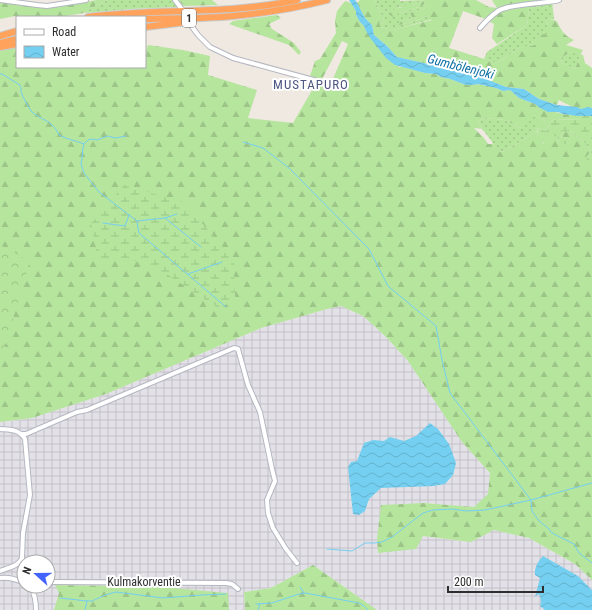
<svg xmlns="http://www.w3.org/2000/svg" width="592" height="610" viewBox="0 0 592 610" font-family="'Roboto Condensed',sans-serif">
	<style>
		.industrial { fill: url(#industrial-grid); fill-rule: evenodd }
		.grass { fill: url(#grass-dots) }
		.forest { fill: url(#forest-firs) }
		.wetland { fill: url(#wetland-marsh) }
		.park { fill: url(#park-crowns) }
		.water { fill: url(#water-waves) }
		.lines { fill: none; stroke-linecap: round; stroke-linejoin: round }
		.stream { stroke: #75cff0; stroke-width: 1 }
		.minor-casing { stroke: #b4b7c1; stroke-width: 6 }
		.highway-casing { stroke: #c9c9c9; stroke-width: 8 }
		.minor { stroke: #fff; stroke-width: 4 }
		.highway { stroke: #ffa35c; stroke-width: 6 }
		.labels { text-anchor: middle; stroke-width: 4; stroke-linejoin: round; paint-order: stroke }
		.shield { fill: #fff; stroke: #6d6d6d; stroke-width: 1 }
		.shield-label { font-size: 11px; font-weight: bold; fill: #2e2e2e }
		.street-label { font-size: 12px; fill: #2e2e2e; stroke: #fff }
		.water-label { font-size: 13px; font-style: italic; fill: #0d6fa3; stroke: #fff }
		.neighbourhood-label { font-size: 13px; letter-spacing: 1px; fill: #4d5680; stroke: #fff }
	</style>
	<defs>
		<pattern id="industrial-grid" width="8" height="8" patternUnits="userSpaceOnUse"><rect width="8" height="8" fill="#e3e1e8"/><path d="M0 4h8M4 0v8" fill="none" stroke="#c3c1c7"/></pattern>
		<pattern id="grass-dots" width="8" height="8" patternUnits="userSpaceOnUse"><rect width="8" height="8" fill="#b6e59e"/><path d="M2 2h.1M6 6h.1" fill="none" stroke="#9dc588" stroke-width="1.8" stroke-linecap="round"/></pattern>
		<pattern id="forest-firs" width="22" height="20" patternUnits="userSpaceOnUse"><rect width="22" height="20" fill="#b6e59e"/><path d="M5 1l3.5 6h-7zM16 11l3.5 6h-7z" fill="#9dc588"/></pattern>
		<pattern id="wetland-marsh" width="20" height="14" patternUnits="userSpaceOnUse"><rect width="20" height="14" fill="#b6e59e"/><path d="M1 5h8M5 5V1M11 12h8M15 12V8" fill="none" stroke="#9dc588"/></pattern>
		<pattern id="park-crowns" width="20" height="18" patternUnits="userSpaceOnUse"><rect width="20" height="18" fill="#b6e59e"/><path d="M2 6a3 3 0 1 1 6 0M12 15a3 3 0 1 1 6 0" fill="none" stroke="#9dc588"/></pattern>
		<pattern id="water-waves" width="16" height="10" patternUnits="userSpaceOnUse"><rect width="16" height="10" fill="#75cff0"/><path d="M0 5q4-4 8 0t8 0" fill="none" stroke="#66b2ce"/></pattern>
	</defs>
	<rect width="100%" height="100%" fill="#efe9e1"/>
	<!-- industrial -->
	<path class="industrial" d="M341,306l22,10 9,8 15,14 21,23 54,81 28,31 -1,21 -15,13 -50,-4 -1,33 48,6 23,-12 35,8 46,26 17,16v30h-215l-64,-45 -42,23 -27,4 1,18h-245v-188l32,-4 74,-24 155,-66 66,-19zM24,562h24v24h-24z"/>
	<!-- grass -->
	<path class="grass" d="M108,0h65l5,7 -47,2 -47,4 14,-9z
		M374,0h26v1l24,-1 -12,5h-5l-2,2h-5l-8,4 7,2 23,-7 4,-4 2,1v4l-17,6 1,4 -2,2 -8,2 -2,4c9,-3 19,-4 26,-9l7,3 -40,11 -12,-3 -2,-4 6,-1z
		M543,0h9l2,19h-8l2,7v8l-13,12h-13l-25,17 -13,-4 3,-7 40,-27 2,-16 13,-4z
		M570,52l13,3 -5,6 -3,8 -13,-6 -1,-5z
		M456,87l21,4 -7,13 -13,-12z
		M534,115l7,3 5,4 -9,4v5l-32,20 -6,1 -6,-8 -2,-4 -9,-11 -4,-8 8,-3 19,2 15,8z"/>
	<!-- forest -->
	<path class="forest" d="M97,0h11l-10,4 -14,9 -18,3 -19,1h-26l-6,-1 -15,3v-17l42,5 10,1z
		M178,0h34l6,5 -34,1z
		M360,0h14l11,22 -6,1 2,4 12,3 39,-10 -6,-4c-7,5 -18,6 -26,9l-1,-1 3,-3 8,-2 2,-2 -2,-4 18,-6v-4l-2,-1 -4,4 -23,7 -2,2 -4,2 -4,-3c4,-5 10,-7 16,-7l2,-2h5l12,-5h52l13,7 8,1 -5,-8h51l-1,5 -13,4 -2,16 -30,19 -5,-6 2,-14 -11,-6 -20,-7 -14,37 48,15 25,-17h13l1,-11 12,-1v-8l-2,-7c14,0 10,4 17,13 3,4 7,6 11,8l-8,5 17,5 -3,5 -10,-3 -9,6 1,5 13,6 3,-8 5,-6 2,8 7,5v40c-4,-1 -6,1 -10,1 -8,-1 -16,-5 -23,-9l-2,5 -18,-6 -15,-10 -18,-2 -33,-13 -76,-17 -10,-11 -13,-11 -2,-10 -7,-7 -8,-15z
		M345,1l6,2 5,8v4l4,7 4,4 2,5 33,36h5l21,6 11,1 5,3 9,2 16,6h6l6,-1 18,4 7,3 7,-1 9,8 16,6 5,4 23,6 20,2 -1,4 -27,-1 -4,2 -5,10 -9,-3v-2l-2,-2v-3l11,1 -5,-4 -7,-3 -1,4 -13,9 -15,-8 -19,-2 -8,3 4,8 -8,-1 10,10 4,6h5l7,8 5,-1 32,-20 6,13 2,-3 1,-3 6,-3 6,3 1,6 11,-4 -9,-4 2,-5h7l15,12 6,8 -4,9h5v420l-17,-16 -46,-26 -35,-8 -23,12 -48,-6 -7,13 -38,4 -1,-14 4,-34 43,-2 50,4 14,-13 2,-21 -28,-31 -54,-81 -21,-23 -15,-14 -9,-8 -22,-10 -14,3 -66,19 -155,66 -74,24 -32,4v-373l17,-3v21h128v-13l3,-9 35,5 27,6 -2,19 49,15 -9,28 45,5 25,-43 14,4v-3l16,-37 -6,-3 -20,38 -12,-3 5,-15 5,-2 16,-26 -1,-12 2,-10z
		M277,15l4,3 -12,6 3,5 22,14 7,9 -2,3 -10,-10 -60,-21 4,-3z
		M313,565l64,45h-132l-1,-18 27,-4z
		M55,585l62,1 23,-1 88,8 1,17h-175l5,-17z"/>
	<!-- wetland -->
	<path class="wetland" d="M583,116h9v44h-5l-1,-3 5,-6 -6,-8 -15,-12h-7l-2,5 9,4 -4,4h-7l-1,-6 -6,-3 -2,4 -2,-2 -2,1 1,4 -2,-1 -3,3 -3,-7 -2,-9 9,3 5,-10 4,-2 26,1z
		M124,185l61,18 49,57 1,38 -15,11 -57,-37 -35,-14 -30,2 -7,-36z"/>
	<!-- park -->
	<path class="park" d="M0,245l30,16 -30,102z"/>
	<!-- water -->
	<path class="water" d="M349,0h6l1,1 9,17 7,7 2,10 13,11 10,11 76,17 33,13 18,2 15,10 18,6 20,2 4,2 7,-2 4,1v8h-14l-15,-2 -5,-2h-10l-8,-4 -5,-4 -16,-6 -9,-8 -7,1 -7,-3 -18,-4 -6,1h-6l-16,-6 -9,-2 -5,-3 -11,-1 -30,-8 -9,-7 -15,-19 -5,-8 -2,-5 -4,-4 -4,-7v-4z
		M430,423l8,6 11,15 7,19 -3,12 -8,9 -12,2 -52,2 -12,11 -4,12 -6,4 -6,-1 -5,-47 3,-5 6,-1 7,-18 9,-3 11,1 6,-4 14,4 12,-5z
		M543,556l35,20 14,14v20h-47l-5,-4 1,-4 -1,-6 -2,-2 -3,3 5,-19 -5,-3c-1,-7 3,-14 8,-19z"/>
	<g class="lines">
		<!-- stream -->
		<path class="stream" d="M0,74h2l18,11c1,2 1,4 1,6 0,3 8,17 10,20 9,9 22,9 28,24 9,5 16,5 25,9
			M126,136l-11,2 -7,-2 -11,4 -6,-1 -3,1 -4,4 -1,3 -1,11 -1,6 3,9 15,19 38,29
			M243,142l20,6 26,20 80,81 19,37 48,40 6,34 8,33 81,107 1,11 7,10 9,7 4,5 22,11 5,9 13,10
			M165,218l36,29
			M137,221l28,-3 12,-4
			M137,222l2,11 87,74
			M103,223l22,3 4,-11
			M188,274l34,-12
			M327,549l25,2 13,-8h9l8,-1 10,-5 31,-24 10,-3 19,-1 15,2 18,-1 46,-10 61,-17
			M300,587l4,6
			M60,598l27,3h5l13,-6 11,-3 47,6 39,-3 24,-1
			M256,604l16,-1 27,-9 6,-1 54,10 5,3 4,4
			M85,610l2,-9
			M258,610l2,-6"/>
		<!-- minor casing -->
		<g class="minor-casing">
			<path id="minor" d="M0,0l37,5 10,1 39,-6
				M175,0l6,8
				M190,24l8,11 12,12 23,11 99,27
				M480,28c5,-6 11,-12 18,-17 7,-5 30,-7 40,-8 7,-1 15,-1 21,-3
				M0,429c10,1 19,0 25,10l5,56 -7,38 -1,25c-3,8 -14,10 -22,13
				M22,434h4l51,-22 10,-2 147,-62 4,1 10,36 12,27 12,57 3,12 -8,19 1,13 5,15 13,21 11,14
				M0,578c9,-1 16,1 24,5
				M48,582l178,1 6,1 6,5
				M33,586l-2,1c4,8 5,14 5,23"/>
		</g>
		<!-- highway casing -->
		<g class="highway-casing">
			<path id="highway" d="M88,17c70,-9 141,-2 209,-17
				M145,19c29,-1 59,0 88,-3 32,-3 63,-8 94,-16
				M145,27l42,-5
				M0,36l17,-5
				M0,43l17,-4
				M0,47l17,-3"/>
		</g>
		<!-- minor -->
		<use href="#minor" class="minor"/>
		<!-- highway -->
		<use href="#highway" class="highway"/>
	</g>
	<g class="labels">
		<!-- shield labels -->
		<rect class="shield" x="182" y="9" width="14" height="18" rx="3"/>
		<g class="shield-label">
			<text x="189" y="22">1</text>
		</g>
		<!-- street labels -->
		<g class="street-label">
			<text x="144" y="586">Kulmakorventie</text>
		</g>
		<!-- water labels -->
		<g class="water-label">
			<text transform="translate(461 66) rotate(14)" y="5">Gumbölenjoki</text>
		</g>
		<!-- neighbourhood labels -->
		<g class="neighbourhood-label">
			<text x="311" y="89">MUSTAPURO</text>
		</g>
	</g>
	<!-- legend -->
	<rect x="16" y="16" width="130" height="52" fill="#ffffff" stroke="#ababab"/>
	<rect x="24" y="29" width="20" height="6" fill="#ffffff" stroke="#ababab"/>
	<text x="52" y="36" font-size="12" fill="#2e2e2e">Road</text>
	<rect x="24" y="46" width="20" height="12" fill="url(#water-waves)" stroke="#ababab"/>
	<text x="52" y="56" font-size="12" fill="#2e2e2e">Water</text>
	<!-- north arrow -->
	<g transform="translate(36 574) rotate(291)"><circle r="19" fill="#ffffff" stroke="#ababab"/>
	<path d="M0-3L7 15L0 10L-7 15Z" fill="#4264fb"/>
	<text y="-6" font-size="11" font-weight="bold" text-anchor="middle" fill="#2e2e2e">N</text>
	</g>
	<!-- scale -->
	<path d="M448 586v6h95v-6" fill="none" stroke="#2e2e2e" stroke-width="2"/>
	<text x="454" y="586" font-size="12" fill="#2e2e2e" stroke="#ffffff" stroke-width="3" paint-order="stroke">200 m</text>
</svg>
